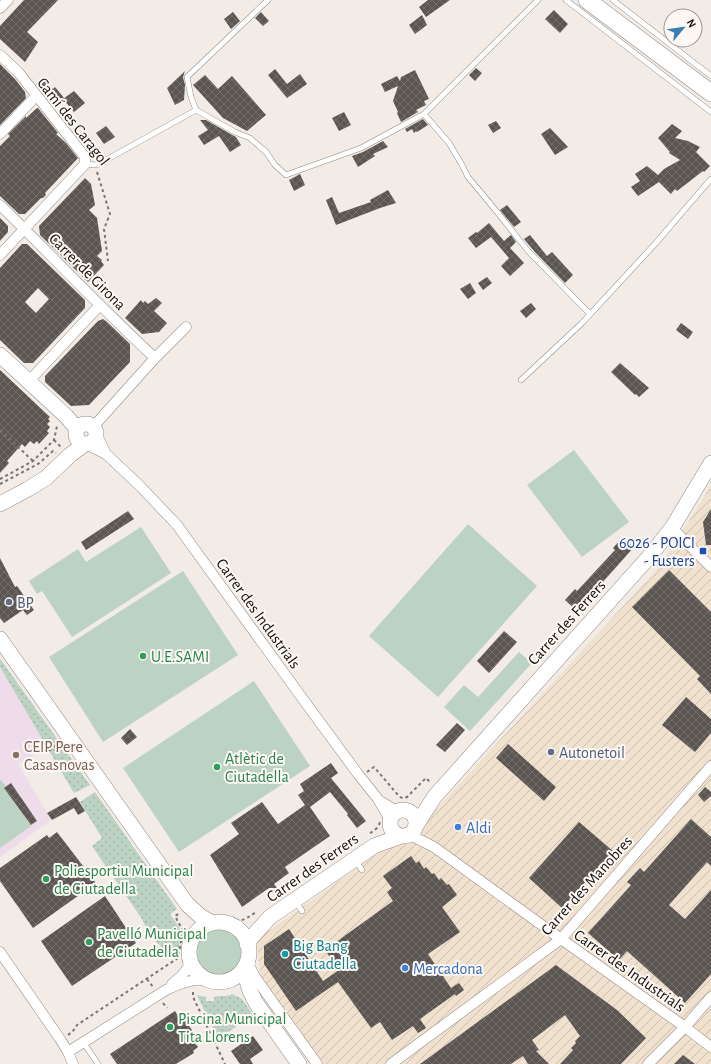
<svg xmlns="http://www.w3.org/2000/svg" width="711" height="1064" viewBox="0 0 711 1064" font-family="'Alegreya Sans',sans-serif">
	<style>
		.industrial { fill: url(#industrial-furrows) }
		.education { fill: #efdceb }
		.green { fill: #bcd2c2 }
		.park { fill: url(#park-dots) }
		.building { fill: url(#building-cross-hatch); fill-rule: evenodd }
		.lines { fill: none; stroke-linecap: round; stroke-linejoin: round }
		.lane-casing { stroke: #908a85; stroke-width: 6 }
		.street-casing { stroke: #908a85; stroke-width: 11 }
		.secondary-casing { stroke: #908a85; stroke-width: 16 }
		.primary-casing { stroke: #908a85; stroke-width: 18 }
		.path { stroke: #797572; stroke-width: 2; stroke-dasharray: 3 3; stroke-linecap: butt }
		.lane { stroke: #fff; stroke-width: 5 }
		.street { stroke: #fff; stroke-width: 10 }
		.secondary { stroke: #fff; stroke-width: 15 }
		.primary { stroke: #fff; stroke-width: 17 }
		.transit-dot { fill: #1a4fb4; stroke: #fef8f4; stroke-width: 1.5 }
		.service-dot { fill: #5c6f8a; stroke: #fef8f4; stroke-width: 1.5 }
		.leisure-dot { fill: #2e9e5b; stroke: #fef8f4; stroke-width: 1.5 }
		.education-dot { fill: #8d6e63; stroke: #fef8f4; stroke-width: 1.5 }
		.shop-dot { fill: #3f7fe0; stroke: #fef8f4; stroke-width: 1.5 }
		.culture-dot { fill: #0f9aa8; stroke: #fef8f4; stroke-width: 1.5 }
		.labels { text-anchor: middle; stroke-width: 4; stroke-linejoin: round; paint-order: stroke }
		.street-label { font-size: 16px; fill: #110f0d; stroke: #fef8f4 }
		.transit-label { font-size: 16px; fill: #164399; stroke: #fef8f4; text-anchor: end }
		.service-label { font-size: 16px; fill: #4e5e75; stroke: #fef8f4; text-anchor: start }
		.leisure-label { font-size: 16px; fill: #27864d; stroke: #fef8f4; text-anchor: start }
		.education-label { font-size: 16px; fill: #785e54; stroke: #fef8f4; text-anchor: start }
		.shop-label { font-size: 16px; fill: #366cbe; stroke: #fef8f4; text-anchor: start }
		.culture-label { font-size: 16px; fill: #0d838f; stroke: #fef8f4; text-anchor: start }
	</style>
	<defs>
		<pattern id="industrial-furrows" width="10" height="10" patternUnits="userSpaceOnUse"><rect width="10" height="10" fill="#f0e0ce"/><path d="M-1 1l2-2M0 10L10 0M9 11l2-2" fill="none" stroke="#cdbfb0"/></pattern>
		<pattern id="park-dots" width="8" height="8" patternUnits="userSpaceOnUse"><rect width="8" height="8" fill="#bcd2c2"/><path d="M2 2h.1M6 6h.1" fill="none" stroke="#a1b3a6" stroke-width="1.8" stroke-linecap="round"/></pattern>
		<pattern id="building-cross-hatch" width="8" height="8" patternUnits="userSpaceOnUse"><rect width="8" height="8" fill="#5c5652"/><path d="M0 0l8 8M0 8l8-8" fill="none" stroke="#736e6b"/></pattern>
	</defs>
	<rect width="100%" height="100%" fill="#f2ebe6"/>
	<!-- industrial -->
	<path class="industrial" d="M711,485v579h-401l-54,-76 4,-19 -4,-29 175,-125 229,-249 31,-48z"/>
	<!-- education -->
	<path class="education" d="M0,667l47,80 -29,17 33,56 -51,37z"/>
	<!-- green -->
	<path class="green" d="M574,450l55,72 -47,35 -55,-72z
		M468,524l69,62 -99,111 -69,-61z
		M141,527l30,46 -99,64 -30,-46 -5,3 -8,-13 49,-32 8,13z
		M183,571l55,84 -135,87 -54,-85z
		M519,652l13,11 -62,68 -26,-24 20,-22 14,12z
		M254,681l56,85 -131,86 -56,-84z
		M1,780l5,6 -1,2 26,38 -31,22v-67z
		M196 951a23 23 0 1 1 46 0a23 23 0 1 1-46 0Z"/>
	<!-- park -->
	<path class="park" d="M0,660h1l89,125 -16,8 -74,-126z
		M95,792l82,117 -7,5 9,13 2,5 -3,23 -2,3 -26,-21 -8,-18 -50,-73 10,-8 -22,-36z
		M232,994l10,5 11,16 -35,24 -21,-44 9,2v4h8v-4c6,-2 14,0 18,-3z"/>
	<!-- building -->
	<path class="building" d="M24,0h34l-31,32 11,10 -13,20 -25,-23v-13z
		M428,0h22l-24,17 -7,-10z
		M554,10l14,14 -8,9 -15,-14z
		M233,12l7,9 -9,8 -7,-10z
		M261,12l8,9 -6,5 -8,-8z
		M422,15l5,10 -12,9 -6,-9z
		M0,64l15,15 10,13 1,6 -26,27z
		M476,68l6,5 -7,8 -6,-6z
		M275,69l12,15 13,-10 7,10 -20,14 -19,-23z
		M415,70l14,29 -5,2 2,4 -10,5 2,2 -17,10 -4,-9 1,-1 -5,-11 5,-15 -13,6 -4,-8 16,-8 3,5 1,-4z
		M185,71l-2,6 2,8 -1,15 -9,5 -8,-17z
		M205,75l13,14 14,-13 34,39 -19,16 -24,-13 -30,-33z
		M43,78l10,11 2,-2 9,11 -10,8 -18,-22z
		M74,91l11,12 -11,9 -11,-13z
		M37,108h1l20,25 -2,1 10,9 12,15 -33,35 1,2 -3,3h-2l-16,16h-6l-19,-18v-50l10,-10 -2,-2 18,-18v2z
		M344,112l7,13 -12,6 -7,-13z
		M423,119l5,6 -11,7 -1,-1 -2,2 -2,-4 -5,3 -2,-3z
		M200,120h6l30,17 5,8 -11,7 -11,-16 -15,9 -6,-9 10,-6z
		M496,121l5,7 -8,5 -5,-8z
		M672,124l10,7 -7,7 13,3 12,6 -4,5 14,14 -6,6 -1,-1 -26,20 -2,-2 -4,5 -12,-12 -21,14 -7,-9 9,-6 -5,-7 12,-8 11,9 6,-6 16,-9 -11,-7 1,-1 -12,-14z
		M106,126l9,11 -11,7 -8,-11z
		M550,128l18,19 -13,8 -14,-21z
		M383,141l5,6 -15,7 2,2 -17,11 -6,-11 11,-4z
		M300,174l5,11 -11,6 -5,-11z
		M85,178l6,6 4,21 -6,5 8,8 5,33 -5,5 5,4 -1,1 3,4 -16,17 -48,-47 -1,-9z
		M388,190l8,13 -16,5 -44,17 -10,-25 6,-3 7,16 32,-11 -1,-2z
		M507,205l14,17 -7,5 -14,-17z
		M0,218l8,8v6l-8,9z
		M489,223l15,18 7,-6 5,7 -6,6 14,15 -14,13 -9,-10 8,-8 -18,-21 -15,11 -8,-10 8,-6 1,1z
		M530,235l17,21 5,-4 21,23 -8,8 -31,-32 -10,-12z
		M22,244h5l58,56v8l-52,55h-9l-24,-23v-72zM38,288l11,11 -13,14 -11,-11z
		M487,277l5,6 -9,7 -5,-7z
		M470,283l6,10 -8,6 -8,-10z
		M156,298l6,5 -8,8 13,12 -8,9 -17,2 -17,-16 16,-18 2,3 2,-2 3,3z
		M531,303l5,6 -10,9 -6,-7z
		M103,319l3,2 24,23v18l-41,43 -18,1 -26,-24v-6l53,-55z
		M681,323l12,9 -5,7 -12,-9z
		M620,363l29,25 -10,9 -3,-3 -1,1 -24,-23z
		M0,370l50,47 -2,2 2,2 -3,3 3,3 -3,4 2,2 -10,11 -2,-3 -3,3 -4,-3 -5,6 -3,-3 -15,17 2,2 -9,10z
		M711,509v36h-5l-3,-23z
		M128,511l6,8 -48,31 -5,-8z
		M625,539l9,8 -57,64 -12,-11 10,-11 2,2 38,-41 -2,-2 7,-8 2,2z
		M0,558l15,29 2,-1 17,24 -7,5 -4,-5 -19,13 -4,-5z
		M669,570l42,42v82l-14,-15 3,-3 -68,-69z
		M504,631l13,11 -28,31 -12,-12z
		M686,697l25,22v14l-16,19 -33,-27z
		M457,723l8,7 -20,22 -9,-7z
		M130,729l7,8 -10,8 -6,-7z
		M508,744l48,43 -12,14 -48,-43z
		M331,763l7,10 -7,5 35,43 -9,7 -10,-13 1,-1 -18,-22 -20,15 20,29 -45,31 4,6 -15,11 3,4h-8l-27,19 -32,-52 29,-21 -8,-11 31,-21 16,22 27,-19 -7,-10 6,-4 -4,-7z
		M11,783l26,38 -6,4 -27,-37z
		M705,787l6,5v4l-7,6 -6,-7z
		M76,797l9,14 -7,4 -4,-7 -22,12 -5,-7z
		M691,819l20,18v29l-4,-4 -38,43 16,14 26,-29v84l-26,29 -58,-52 -8,9 -31,-27 43,-48 -4,-3 13,-14 4,4z
		M579,822l34,29 -51,57 -33,-30z
		M57,832l39,51 -63,45 -33,-47v-13l47,-33 2,3z
		M411,856l5,7 3,-2 5,8 2,-2 6,7 2,-1 5,7 2,-2 6,7 2,-1 8,11 -15,12 18,25 -32,22 23,34 8,-5 5,7 -8,6 -1,-2 -35,25 6,9 -8,5 -5,-7 -21,14 -12,-18 -9,6 -33,-46 -42,29 -32,-47v-18l25,-17 34,52 16,-11 -14,-20 68,-49 -6,-9 5,-4 -9,-12z
		M105,896l31,47 -64,43 -31,-45z
		M556,965l61,45 29,28 -25,26h-61l13,-14 -2,-2 5,-5 -1,-2 5,-5 -15,-21 -33,25 7,10 -3,1 13,13h-21l-5,-8 -12,8h-91z
		M175,1011l3,5 3,-2 17,25 -4,3 4,5 -5,4 1,2 -18,11h-59l-7,-10z
		M253,1036l10,14 -13,9 3,5h-13l-9,-13z
		M683,1055l12,9h-21z"/>
	<g class="lines">
		<!-- lane casing -->
		<g class="lane-casing">
			<path id="lane" d="M566,0l145,112
				M613,0l98,76
				M196,110l-5,-13 -4,-20 81,-77
				M424,114l25,29 13,22 6,12 25,30 36,45 61,62
				M85,164l12,1 99,-55 39,22 15,6 16,14 9,13 11,10 75,-27 63,-34 114,-114
				M521,380l61,-57 73,-79 56,-65
				M356,861l6,9
				M295,901l7,10
				M83,1042l15,22"/>
		</g>
		<!-- street casing -->
		<g class="street-casing">
			<path id="street" d="M0,8l8,-8
				M0,55l19,18 66,84v7l-85,91
				M0,134l36,-38
				M0,205c52,51 102,104 155,153
				M28,382l72,-77
				M93,427l62,-69 31,-31
				M96,433l10,21
				M86,444l20,10 33,31 38,40 128,177 53,72 20,25 12,21
				M672,528l39,39
				M382,802l11,7 6,2
				M410,835l24,12 127,92 124,88 26,20
				M0,952l60,87 8,13 5,12
				M247,961l8,16 62,87
				M172,984c8,-7 18,-14 18,-26
				M68,1052l98,-62c12,-6 26,-12 40,-10
				M391,1064l170,-125 150,-173
				M648,1064l37,-37 26,-30"/>
		</g>
		<!-- secondary casing -->
		<g class="secondary-casing">
			<path id="secondary" d="M0,355l66,61 11,13
				M76 434a10 10 0 1 1 20 0a10 10 0 1 1-20 0Z
				M0,504l28,-15 18,-11 24,-23 15,-11
				M0,639l187,265 13,12 13,7
				M390 823a13 13 0 1 1 26 0a13 13 0 1 1-26 0Z
				M417,824l18,-28 213,-238 24,-30 39,-65
				M189 952a30 30 0 1 1 60 0a30 30 0 1 1-60 0Z
				M247,944l4,-6 19,-21 104,-71 27,-10
				M245,966v8l5,17 6,12 43,61"/>
		</g>
		<!-- primary casing -->
		<g class="primary-casing">
			<path id="primary" d="M587,0l124,93"/>
		</g>
		<!-- path -->
		<path class="path" d="M97,172l13,42 -6,15 4,32
			M0,430l33,31
			M54,440l8,8
			M0,479l33,-18 21,-21 3,-14
			M0,484l38,-20 15,-13 3,2
			M49,751l9,-8
			M367,772l7,-5 24,28c3,3 5,4 9,2l19,-19 5,5
			M370,833c4,-2 9,-6 10,-11
			M224,918c16,4 18,4 32,-6
			M147,979l6,8
			M193,992v5l32,67
			M163,1003l4,5
			M68,1035l5,-4 4,-6 101,-67 5,-27 -8,-15 5,-3"/>
		<!-- lane -->
		<use href="#lane" class="lane"/>
		<!-- street -->
		<use href="#street" class="street"/>
		<!-- secondary -->
		<use href="#secondary" class="secondary"/>
		<!-- primary -->
		<use href="#primary" class="primary"/>
	</g>
	<!-- markers -->
	<rect class="transit-dot" x="699" y="547" width="8" height="8" rx="2"/>
	<g class="service-dot">
		<circle cx="9" cy="602" r="4"/>
		<circle cx="551" cy="752" r="4"/>
	</g>
	<g class="leisure-dot">
		<circle cx="143" cy="656" r="4"/>
		<circle cx="217" cy="767" r="4"/>
		<circle cx="46" cy="879" r="4"/>
		<circle cx="89" cy="942" r="4"/>
		<circle cx="170" cy="1027" r="4"/>
	</g>
	<circle class="education-dot" cx="16" cy="755" r="4"/>
	<g class="shop-dot">
		<circle cx="458" cy="827" r="4"/>
		<circle cx="405" cy="968" r="4"/>
	</g>
	<circle class="culture-dot" cx="285" cy="954" r="4"/>
	<g class="labels">
		<!-- street labels -->
		<g class="street-label">
			<text transform="translate(74 121) rotate(52)" y="6">Camí des Caragol</text>
			<text transform="translate(88 271) rotate(45)" y="6">Carrer de Girona</text>
			<text transform="translate(259 613) rotate(54)" y="6">Carrer des Industrials</text>
			<text transform="translate(566 622) rotate(-48)" y="6">Carrer des Ferrers</text>
			<text transform="translate(312 867) rotate(-35)" y="6">Carrer des Ferrers</text>
			<text transform="translate(586 885) rotate(-48)" y="6">Carrer des Manobres</text>
			<text transform="translate(630 970) rotate(35)" y="6">Carrer des Industrials</text>
		</g>
		<!-- transit labels -->
		<g class="transit-label">
			<text x="695" y="548">6026 - POICI<tspan x="695" dy="18">- Fusters</tspan></text>
		</g>
		<!-- service labels -->
		<g class="service-label">
			<text x="17" y="608">BP</text>
			<text x="559" y="758">Autonetoil</text>
		</g>
		<!-- leisure labels -->
		<g class="leisure-label">
			<text x="151" y="662">U.E.SAMI</text>
			<text x="225" y="764">Atlètic de<tspan x="225" dy="18">Ciutadella</tspan></text>
			<text x="54" y="876">Poliesportiu Municipal<tspan x="54" dy="18">de Ciutadella</tspan></text>
			<text x="97" y="939">Pavelló Municipal<tspan x="97" dy="18">de Ciutadella</tspan></text>
			<text x="178" y="1024">Piscina Municipal<tspan x="178" dy="18">Tita Llorens</tspan></text>
		</g>
		<!-- education labels -->
		<g class="education-label">
			<text x="24" y="752">CEIP Pere<tspan x="24" dy="18">Casasnovas</tspan></text>
		</g>
		<!-- shop labels -->
		<g class="shop-label">
			<text x="466" y="833">Aldi</text>
			<text x="413" y="974">Mercadona</text>
		</g>
		<!-- culture labels -->
		<g class="culture-label">
			<text x="293" y="951">Big Bang<tspan x="293" dy="18">Ciutadella</tspan></text>
		</g>
	</g>
	<!-- north arrow -->
	<g transform="translate(683 28) rotate(61)"><circle r="19" fill="#fef8f4" stroke="#9f9b98"/>
	<path d="M0-3L7 15L0 10L-7 15Z" fill="#387fb4"/>
	<text y="-6" font-size="11" font-weight="bold" text-anchor="middle" fill="#110f0d">N</text>
	</g>
</svg>
